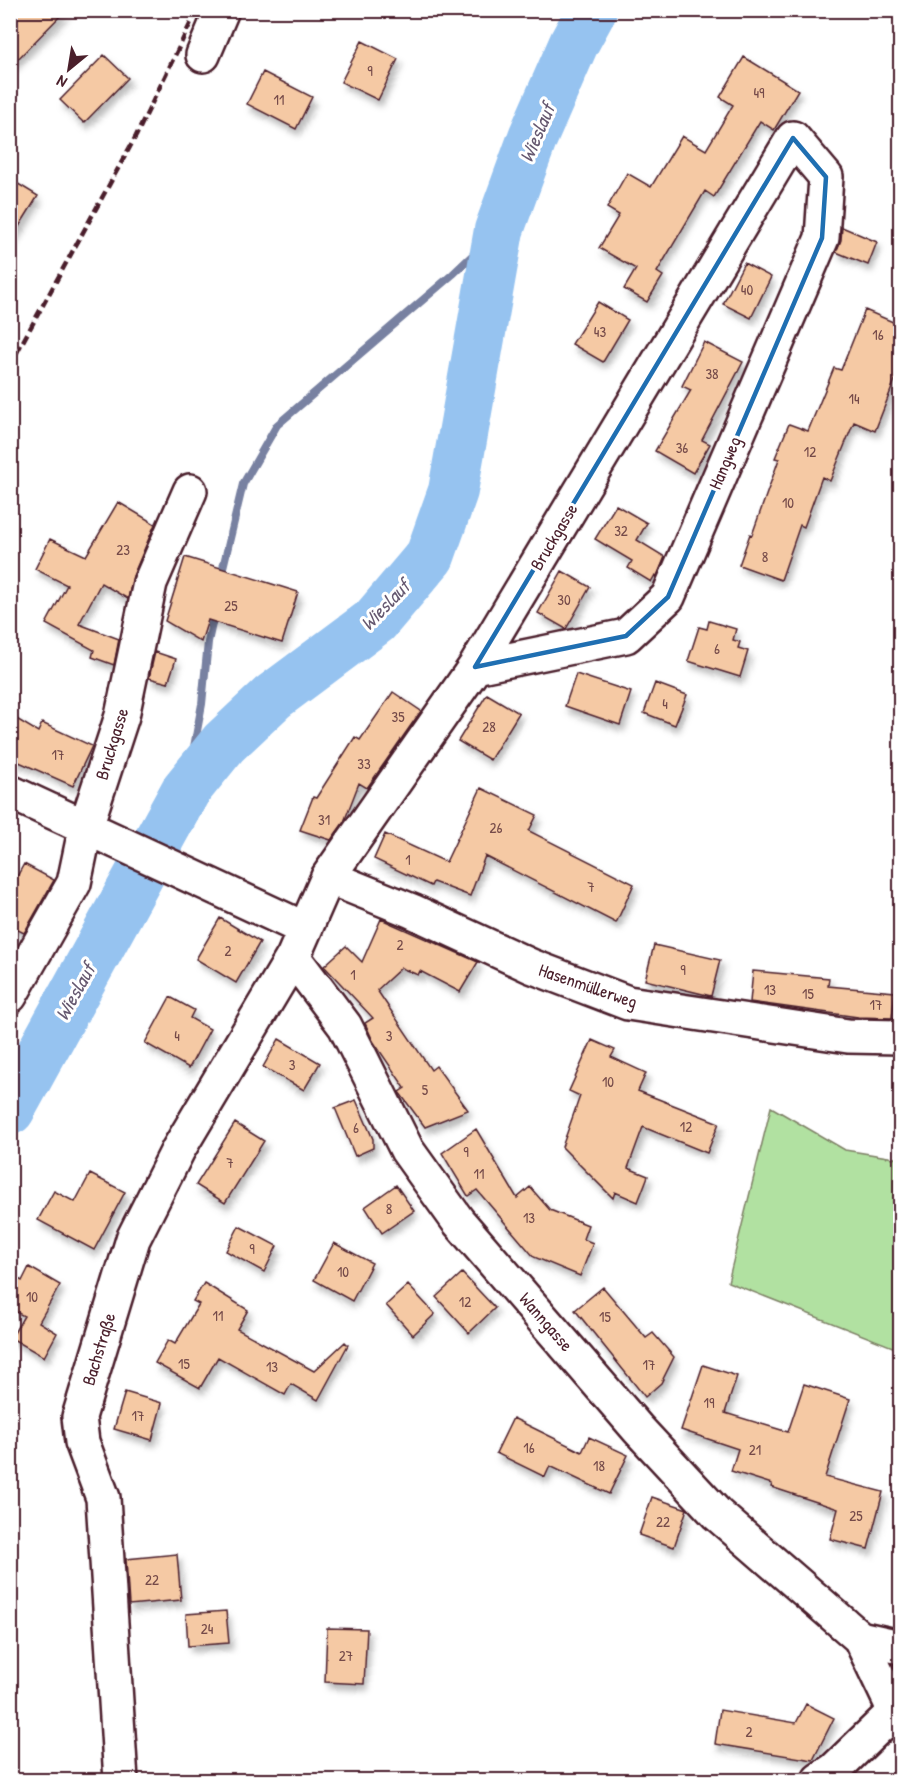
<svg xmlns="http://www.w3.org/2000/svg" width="911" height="1791" viewBox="0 0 911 1791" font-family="'Patrick Hand',sans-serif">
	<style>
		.green { fill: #b1e1a1; stroke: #7e8066; stroke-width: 1.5 }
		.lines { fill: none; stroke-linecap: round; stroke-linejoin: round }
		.stream { stroke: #7881a1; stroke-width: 8 }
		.river { stroke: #96c3f0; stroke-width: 50 }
		.building { fill: #f5c9a4; stroke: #4a1f2b; stroke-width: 1.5; filter: url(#shadow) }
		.minor-casing { stroke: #4a1f2b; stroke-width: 38 }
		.minor { stroke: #fff; stroke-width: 33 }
		.rail { stroke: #4a1f2b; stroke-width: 4.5; stroke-dasharray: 9 4.5; stroke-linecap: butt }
		.marked { fill: none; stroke: #1f6fb2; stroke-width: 4.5; stroke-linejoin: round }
		.labels { text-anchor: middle; stroke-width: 6; stroke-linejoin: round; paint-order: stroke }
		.number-label { font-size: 15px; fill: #754a49 }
		.street-label { font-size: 18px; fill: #4a1f2b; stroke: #fff }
		.water-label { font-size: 20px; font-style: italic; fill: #655870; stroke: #fff }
	</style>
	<defs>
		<filter id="shadow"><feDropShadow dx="3.5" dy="6" stdDeviation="3" flood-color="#0004"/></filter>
	</defs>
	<rect width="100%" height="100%" fill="#fff"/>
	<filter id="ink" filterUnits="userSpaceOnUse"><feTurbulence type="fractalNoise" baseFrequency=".0167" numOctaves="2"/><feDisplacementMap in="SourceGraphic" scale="12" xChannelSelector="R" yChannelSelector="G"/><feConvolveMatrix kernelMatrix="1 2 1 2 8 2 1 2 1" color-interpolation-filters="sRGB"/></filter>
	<g filter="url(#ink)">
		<!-- green -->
		<path class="green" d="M771,1107l74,43 55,9v191l-172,-68z"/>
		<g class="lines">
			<!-- stream -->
			<path class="stream" d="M220,580l23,-96 34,-59 176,-151 46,-44
				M186,790l16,-86 6,-62 7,-32"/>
			<!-- river -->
			<path class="river" d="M10,1110l176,-320 38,-47 49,-46 102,-76 55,-65 23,-65 46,-261 34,-93 41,-94 18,-33"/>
		</g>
		<!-- building -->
		<path class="building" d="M10,10h56l-56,57z
			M362,41l36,18 -20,41 -37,-18z
			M104,55l24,23 -44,45 -24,-23z
			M744,57l54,33 -24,40 -14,-9 -46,76 -9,-6 -48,81 6,4 -16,26 -23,-13 12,-20 -37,-21 20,-33 -12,-7 20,-35 24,14 31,-51 24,14 27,-45 -13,-8z
			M263,72l49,25 -16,32 -49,-25z
			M10,179l28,17 -28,45z
			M842,227l35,15 -9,23 -32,-13 5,-12z
			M744,263l27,14 -20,41 -28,-14z
			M598,302l30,18 -25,42 -31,-18z
			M865,310l35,15v42l-25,64 -21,-9 -24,59 -8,-4 -18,50 -4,-2 -19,55 -42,-15 11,-31 2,1 27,-76 -4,-1 14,-34 19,7 26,-63 7,2z
			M704,342l39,20 -41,78 8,4 -17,29 -38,-22 36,-61 -9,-4z
			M118,502l37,22 -22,52 -5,23 -27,-16 -22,41 40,15 -5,26 -22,-8 2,-7 -48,-26 21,-39 -32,-16 15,-30 36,17z
			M616,505l31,18 -10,17 28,17 -8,19 -2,-1 -4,7 -23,-14 4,-7 -37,-22z
			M185,557l113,35 -16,51 -74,-23 -7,22 -36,-21z
			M562,571l28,16 -24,42 -28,-16z
			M709,621l27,8 -3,11 7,2 -2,6 10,3 -8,26 -52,-16 11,-34 8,2z
			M155,652l21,7 -8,24 -19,-5z
			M576,674l55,18 -11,33 -55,-19z
			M655,683l32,12 -12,30 -31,-12z
			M393,692l28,19 -54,77 -8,-5 -15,39 -13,18 -31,-10 13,-33 3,1 39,-61 5,3z
			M487,694l32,19 -29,47 -32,-19z
			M10,715l28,17 4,-9 50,23 -19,40 -63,-28z
			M481,788l56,27 -8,16 105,53 -18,39 -131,-67 -15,40 -37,-14 -2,4 -57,-27 11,-25 61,28z
			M24,864l30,16 -30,53 -14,-7v-37z
			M220,918l40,24 -24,41 -40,-24z
			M381,919l97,43 -18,30 -40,-21 -2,4 -17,-7 -24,22 54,80 5,-4 32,44 -43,17 -26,-35 6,-4 -32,-47 -8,-18 8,-5 -49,-52 22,-20 16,16z
			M654,945l66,15 -9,36 -66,-16z
			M753,971l76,7 -1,8 67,6 -3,26 -34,-1 -108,-15z
			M170,997l24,13 -4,8 20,11 -21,39 -44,-25z
			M279,1039l41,24 -16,27 -41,-23z
			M592,1040l23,10 -4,7 35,16 -8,18 81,32 -12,30 -64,-26 -15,41 20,8 -10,26 -23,-10 -2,6 -51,-51 18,-51 -11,-5z
			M356,1100l17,39v9l-18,8 -20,-48z
			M235,1123l29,18 -39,62 -29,-18z
			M476,1129l41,69 13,-11 20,23 38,15 -5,14 10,4 -13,33 -46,-19 -57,-67 -9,6 -26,-43z
			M90,1174l35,18 -31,58 -56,-30 16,-29 21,11z
			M396,1185l18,26 -32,22 -17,-26z
			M239,1226l38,20 -13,26 -38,-21z
			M334,1243l38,20 -20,38 -38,-21z
			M29,1267l31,18 -21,37 18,11 -13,24 -33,-19 13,-22 -14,-7v-35l12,7z
			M462,1273l33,35 -26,25 -33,-36z
			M204,1283l44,27 -11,19 77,42 31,-29 3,3 -30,55 -27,-16 -6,11 -67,-38 -18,31 -45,-25 13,-23 7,4 24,-40 -6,-3z
			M408,1285l27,29 -22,21 -27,-30z
			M603,1287l43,51 7,-5 21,24 -13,26 -16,14 -70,-87z
			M703,1365l34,11 -12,37 63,19 16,-48 46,15 -25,78 58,15 -15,57 -38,-10 8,-30 -67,-22 1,-3 -41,-13 7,-22 -57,-19z
			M125,1392l37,11 -10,37 -38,-11z
			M513,1418l69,34 7,-15 39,18 -19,39 -59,-28 -5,11 -49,-24z
			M652,1497l35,12 -13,38 -35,-12z
			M177,1554l4,46 -52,5 -3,-46z
			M226,1611l3,32 -41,3 -2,-32z
			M327,1628l40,1 -3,55 -39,-2z
			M806,1704l28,14 -21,42 -98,-16 5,-34 76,13z"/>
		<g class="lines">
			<!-- minor casing -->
			<g class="minor-casing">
				<path id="minor" d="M203,55l19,-45
					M10,792l295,137
					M328,877l84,34 119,55 97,37 220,33 52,1
					M293,957l52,69 62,124 51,71 180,208 79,85 143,124 40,84
					M10,996l64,-113 12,-57 36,-110 28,-133 40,-92
					M860,1638l40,9
					M121,1780l-18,-282 -21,-56 -3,-25 54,-178 45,-89 115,-193 35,-80 147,-210 318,-529 33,39 -4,61 -154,359 -42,39 -151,31
					M819,1780l15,-10 61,-59"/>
			</g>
			<!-- minor -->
			<use href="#minor" class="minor"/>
			<!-- rail -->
			<path class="rail" d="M10,365l126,-229 61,-126"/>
		</g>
	</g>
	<!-- marked area -->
	<path class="marked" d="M793,138l33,39 -4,61 -154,359 -42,39 -151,31z"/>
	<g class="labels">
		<!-- number labels -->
		<g class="number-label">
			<text x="370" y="76">9</text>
			<text x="759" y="98">49</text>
			<text x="279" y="105">11</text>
			<text x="747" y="295">40</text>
			<text x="600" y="337">43</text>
			<text x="878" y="340">16</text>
			<text x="712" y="379">38</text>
			<text x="854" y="404">14</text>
			<text x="682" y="453">36</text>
			<text x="810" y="457">12</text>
			<text x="788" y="508">10</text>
			<text x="621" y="536">32</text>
			<text x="123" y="555">23</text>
			<text x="765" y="562">8</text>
			<text x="564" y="605">30</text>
			<text x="231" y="611">25</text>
			<text x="717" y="654">6</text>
			<text x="665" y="709">4</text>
			<text x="398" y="722">35</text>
			<text x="489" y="732">28</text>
			<text x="58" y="760">17</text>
			<text x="364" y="769">33</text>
			<text x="324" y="825">31</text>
			<text x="496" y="833">26</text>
			<text x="408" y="865">1</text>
			<text x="591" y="892">7</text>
			<text x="400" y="950">2</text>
			<text x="228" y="956">2</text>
			<text x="683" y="975">9</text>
			<text x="353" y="980">1</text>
			<text x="770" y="995">13</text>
			<text x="808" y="999">15</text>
			<text x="876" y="1010">17</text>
			<text x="177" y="1041">4</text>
			<text x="389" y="1041">3</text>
			<text x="292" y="1070">3</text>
			<text x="608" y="1087">10</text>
			<text x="425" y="1095">5</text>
			<text x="686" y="1132">12</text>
			<text x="356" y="1133">6</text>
			<text x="466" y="1157">9</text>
			<text x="230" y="1168">7</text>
			<text x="479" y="1179">11</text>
			<text x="389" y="1214">8</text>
			<text x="529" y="1223">13</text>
			<text x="252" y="1254">9</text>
			<text x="343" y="1277">10</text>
			<text x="32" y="1302">10</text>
			<text x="465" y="1307">12</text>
			<text x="218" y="1321">11</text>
			<text x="605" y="1322">15</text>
			<text x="184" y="1369">15</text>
			<text x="649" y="1370">17</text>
			<text x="272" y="1372">13</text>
			<text x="709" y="1408">19</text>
			<text x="138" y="1421">17</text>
			<text x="529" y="1453">16</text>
			<text x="755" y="1455">21</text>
			<text x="599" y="1471">18</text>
			<text x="856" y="1521">25</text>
			<text x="663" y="1527">22</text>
			<text x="152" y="1585">22</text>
			<text x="207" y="1634">24</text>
			<text x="346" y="1661">27</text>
			<text x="749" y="1737">2</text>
		</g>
		<!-- street labels -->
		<g class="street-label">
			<text transform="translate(725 463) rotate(-67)" y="6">Hangweg</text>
			<text transform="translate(554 537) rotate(-59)" y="6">Bruckgasse</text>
			<text transform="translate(112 744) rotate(-73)" y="6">Bruckgasse</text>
			<text transform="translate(588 986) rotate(19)" y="6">Hasenmüllerweg</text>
			<text transform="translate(546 1322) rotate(49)" y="6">Wanngasse</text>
			<text transform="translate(99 1349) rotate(-73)" y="6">Bachstraße</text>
		</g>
		<!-- water labels -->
		<g class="water-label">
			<text transform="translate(537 133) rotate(-67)" y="7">Wieslauf</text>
			<text transform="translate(385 605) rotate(-46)" y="7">Wieslauf</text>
			<text transform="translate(75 992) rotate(-61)" y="7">Wieslauf</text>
		</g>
	</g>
	<!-- margin -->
	<rect width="911" height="1791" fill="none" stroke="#fff" stroke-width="36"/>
	<rect x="18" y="18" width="875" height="1755" fill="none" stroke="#4a1f2b" stroke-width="2" filter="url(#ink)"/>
	<!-- north arrow -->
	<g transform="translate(69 69) rotate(210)" stroke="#ffffff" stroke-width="4.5" paint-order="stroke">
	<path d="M0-4.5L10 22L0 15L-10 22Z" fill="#4a1f2b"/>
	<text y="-9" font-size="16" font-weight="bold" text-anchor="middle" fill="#4a1f2b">N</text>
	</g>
</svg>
